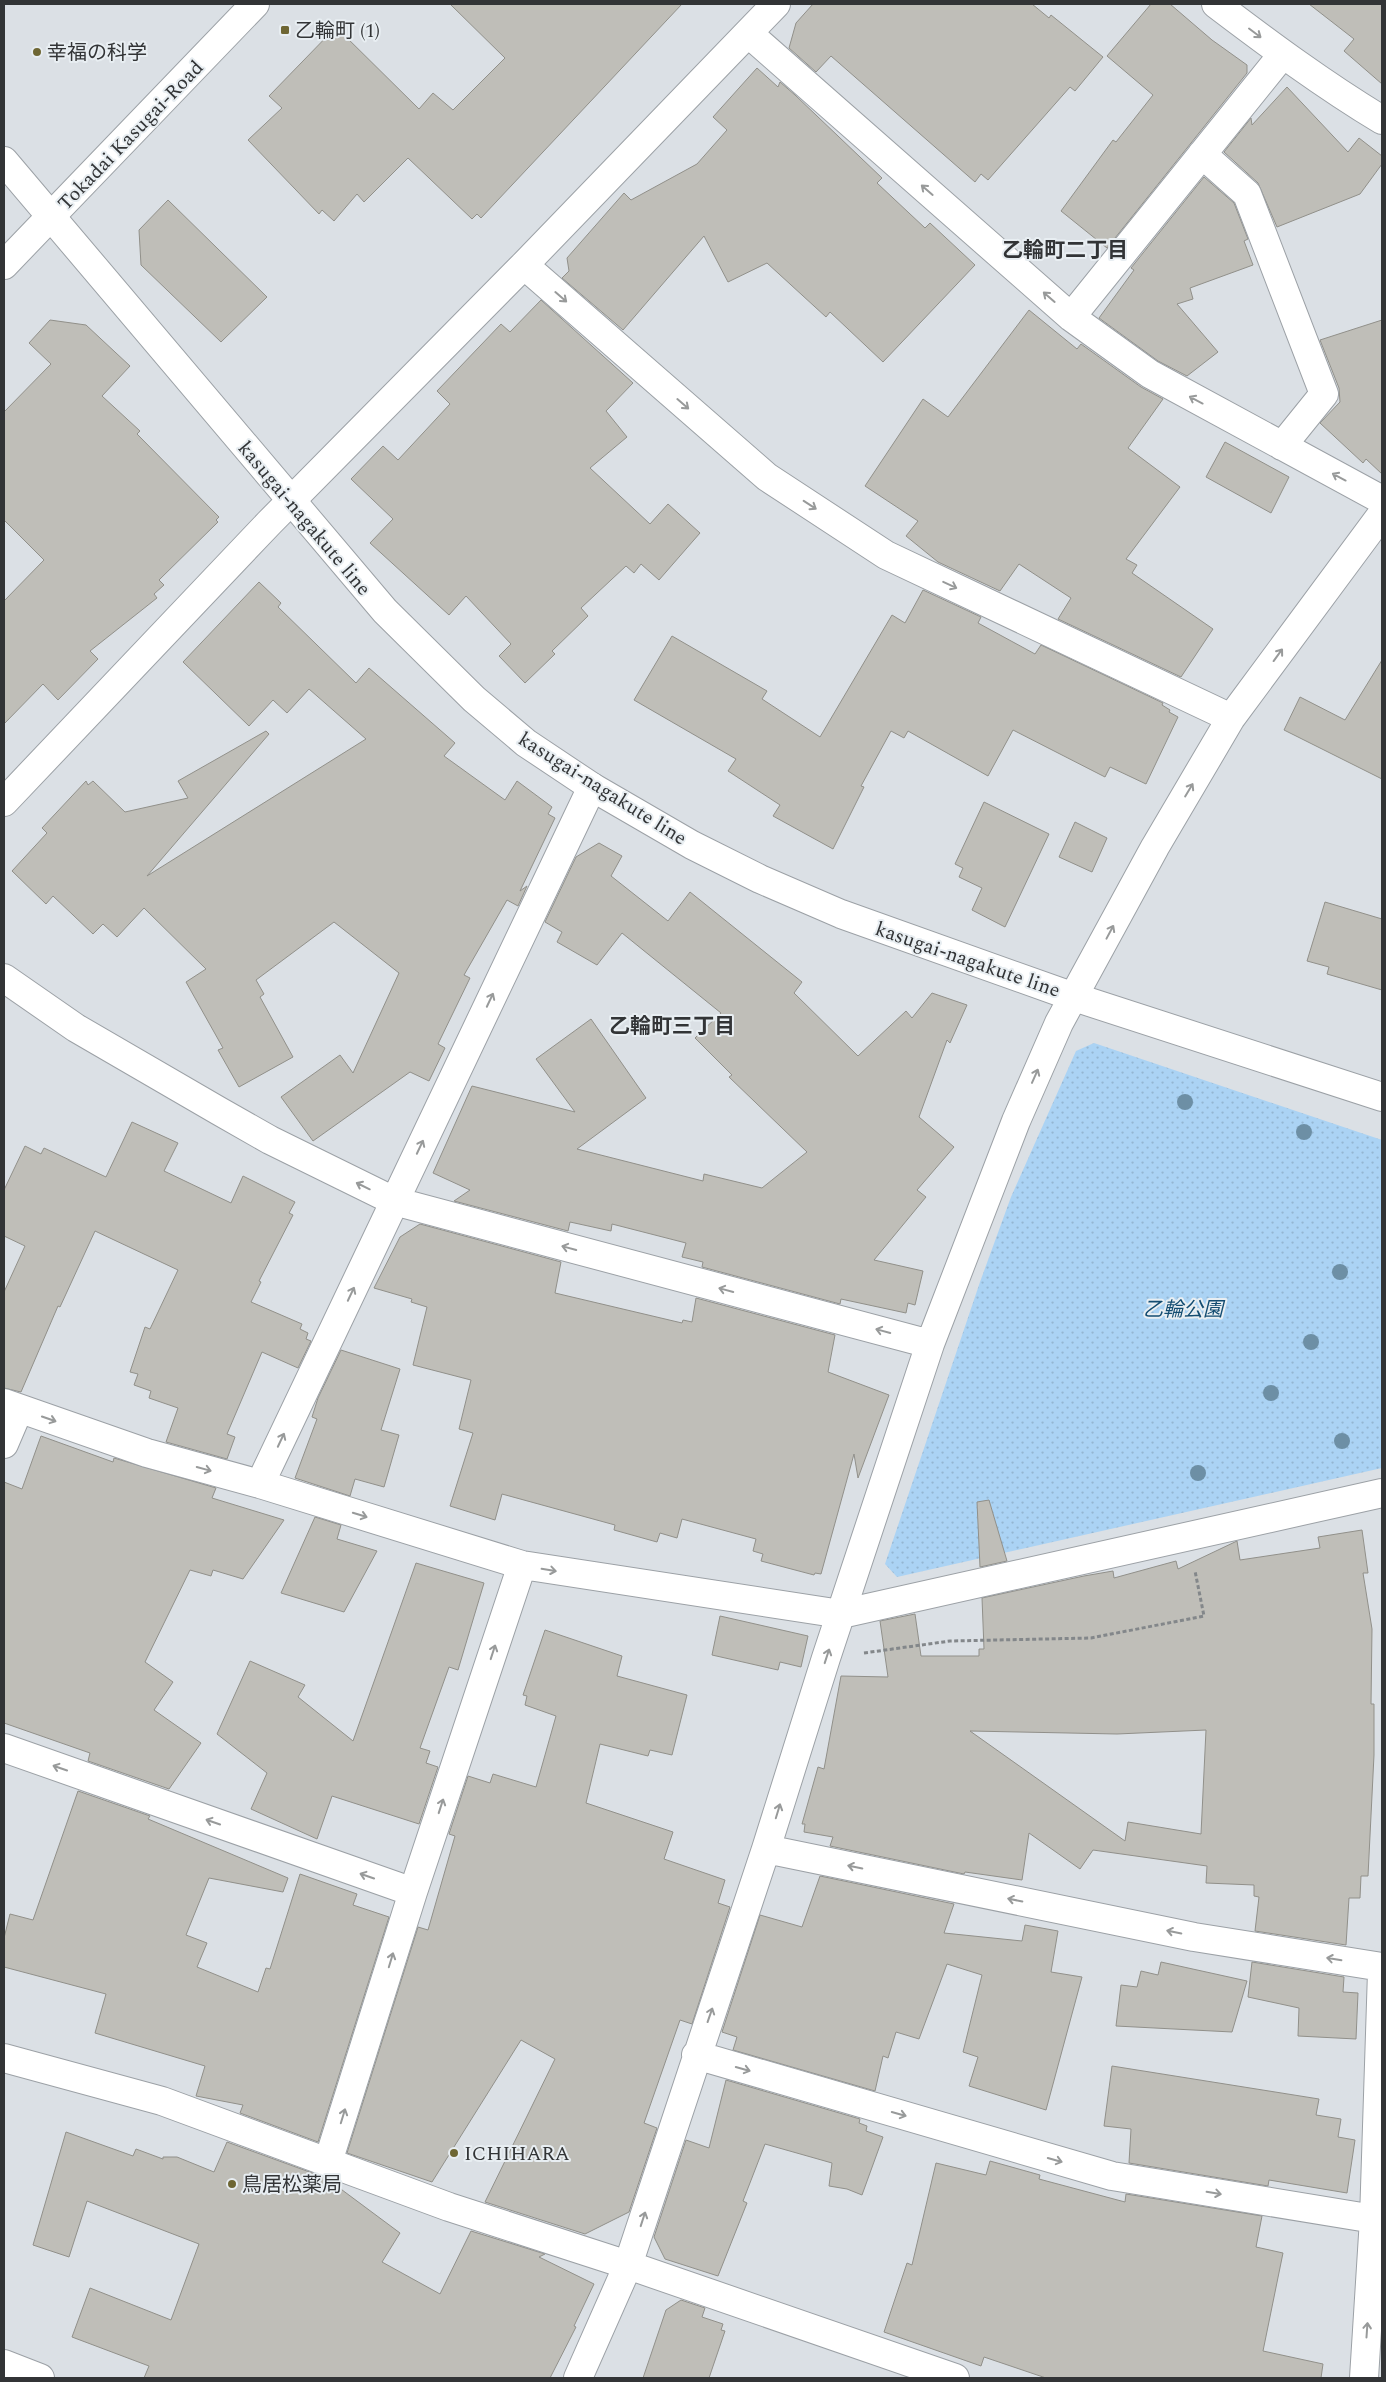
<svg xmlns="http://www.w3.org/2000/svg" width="1386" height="2382" viewBox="0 0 1386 2382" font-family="Spectral,'Noto Sans JP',serif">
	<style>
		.park { fill: url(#park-dots) }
		.building { fill: #bfbeb8; stroke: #91908a; fill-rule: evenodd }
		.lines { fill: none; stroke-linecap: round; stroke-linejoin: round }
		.minor-casing { stroke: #9ca1a6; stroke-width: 30 }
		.tertiary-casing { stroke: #9ca1a6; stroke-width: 30 }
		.primary-casing { stroke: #9ca1a6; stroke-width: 30 }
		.path { stroke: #83878a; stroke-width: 3; stroke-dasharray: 4 2.5; stroke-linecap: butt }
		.minor { stroke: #fff; stroke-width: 28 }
		.tertiary { stroke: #fff; stroke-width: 28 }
		.primary { stroke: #fff; stroke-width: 28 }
		.tree { fill: #6d8fa5 }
		.oneway { stroke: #989a9a }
		.poi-dot { fill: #6e6633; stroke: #e8eef2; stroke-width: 2 }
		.labels { text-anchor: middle; stroke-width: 4; stroke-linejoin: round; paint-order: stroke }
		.poi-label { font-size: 20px; fill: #323436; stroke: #e8eef2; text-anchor: start }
		.street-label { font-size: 20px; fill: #323436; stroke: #e8eef2 }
		.park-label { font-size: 20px; font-style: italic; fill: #134c71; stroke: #e8eef2 }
		.neighbourhood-label { font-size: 21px; font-weight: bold; fill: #323436; stroke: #e8eef2 }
	</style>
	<defs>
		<pattern id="park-dots" width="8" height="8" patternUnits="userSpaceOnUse" patternTransform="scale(1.25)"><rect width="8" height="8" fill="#abd3f4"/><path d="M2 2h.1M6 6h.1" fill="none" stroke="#94b6d2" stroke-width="1.8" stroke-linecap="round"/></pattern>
	</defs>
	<rect width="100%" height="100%" fill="#dbe0e5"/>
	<!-- park -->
	<path class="park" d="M1094,1043l288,97v328l-485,109 -12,-13 95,-282 31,-85 65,-146z"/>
	<!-- building -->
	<path class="building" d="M450,4h232l-201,214 -4,-4 -5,5 -64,-61 -44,44 -7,-8 -23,27 -12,-11 -3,4 -71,-74 34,-32 -13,-12 67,-69 83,82 14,-16 20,17 52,-52z
		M813,4h219l17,14 2,-3 52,42 -28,34 -5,-4 -82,93 -7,-6 -6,8 -144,-126 -15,16 -27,-24 7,-25z
		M1151,4h19l42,36 35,25v8l-140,175 -46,-37 52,-71 3,2 37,-47 -46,-39z
		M1309,4h73v80l-38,-33 10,-12z
		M757,68l21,19 2,-5 15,13 87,83 -5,5 48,45 5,-5 45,42 -92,97 -53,-50 -4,5 -59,-54 -39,19 -24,-46 -81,94 -61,-52 7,-7 -2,-13 57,-65 7,7 66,-36 30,-34 -14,-13z
		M1287,87l61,65 11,-14 23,18v8l-22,30 -83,33 -19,-44 -34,-31 27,-34 1,7z
		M1204,177l30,26 14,36 -4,2 9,24 -63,23 3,11 -16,5 41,48 -31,24 -29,-15 -59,-43 35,-48 -3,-2z
		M168,200l99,97 -46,45 -80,-77 -2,-35z
		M541,300l92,83 -27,28 21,26 -37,31 60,56 18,-20 32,29 -41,47 -18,-16 -7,9 -8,-7 -45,42 7,8 -36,35 3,3 -30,29 -26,-27 12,-12 -45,-48 -17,19 -79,-72 23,-24 -42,-40 32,-33 15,14 52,-56 -13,-13 64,-67 9,8z
		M1029,310l48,39 4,-5 60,43 22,12 -35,49 52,39 -54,72 11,6 -5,8 81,56 -32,48 -123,-58 13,-21 -52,-34 -19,27 -62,-29 -32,-26 12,-15 -53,-35 58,-87 25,18z
		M50,320l36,5 44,41 -28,30 38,35 -3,3 82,83 -3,3 2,2 -59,58 5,5 -10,9 3,4 -67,53 8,8 -40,41 -15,-16 -39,40v-123l40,-41 -40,-40v-108l47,-48 -22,-21z
		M1382,320v154l-16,-15 -3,4 -43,-40 20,-21 -1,-14 -19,-48z
		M1225,442l64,35 -18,36 -65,-36z
		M259,582l22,21 -3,4 78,76 13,-15 86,75 -11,13 61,44 12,-19 35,26 -4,7 7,4 -35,73 7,-5 -9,20 -11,-6 -43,75 6,3 -32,66 7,4 -16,33 -19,-9 -97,69 -32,-44 59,-42 13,18 46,-100 -65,-51 -78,58 8,14 -4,3 33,60 -54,30 -21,-37 5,-2 -37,-66 20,-13 -62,-61 -27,29 -14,-13 -10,10 -40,-38 -7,8 -34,-33 35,-38 -5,-5 44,-47 2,4 5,-4 32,31 63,-14 -10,-17 88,-50 3,3 -122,142 219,-137 -57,-50 -22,24 -14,-13 -24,26 -66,-64z
		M923,590l58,27 -3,6 57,31 6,-9 122,58 -1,2 8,5 -1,2 9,5 -32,67 -36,-17 -5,10 -92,-47 -25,46 -80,-45 -4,7 -13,-7 -30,55 3,1 -31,62 -60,-33 7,-11 -52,-34 8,-12 -102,-59 38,-64 95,55 -5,8 58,38 72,-122 13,8z
		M1382,660v119l-98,-49 16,-33 45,23z
		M984,802l65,32 -44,93 -33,-17 10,-22 -23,-11 4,-9 -8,-4z
		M1075,822l32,16 -15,34 -33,-15z
		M599,843l23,13 -11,20 57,45 22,-29 112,90 -8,11 64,63 48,-45 6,7 20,-25 35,12 -17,38 -3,-3 -28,77 35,30 -37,43 9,7 -52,63 49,11 -8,34 -7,-2 -2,10 -65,-14 -1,5 -138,-37 1,-5 -21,-5 4,-14 -74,-19 -1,7 -41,-9 -2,9 -114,-30 16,-11 -37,-17 39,-87 103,26 -39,-53 55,-40 55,79 -69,51 126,32 1,-7 58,14 45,-36 -78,-75 3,-2 -37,-37 26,-25 -99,-80 -25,32 -40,-23 5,-10 -17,-10 31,-65z
		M1325,902l57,17v71l-55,-16 2,-7 -22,-6z
		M132,1122l46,21 -14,28 67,32 12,-27 52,26 -6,11 4,2 -34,66 2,1 -10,20 51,22 -2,5 8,4 -2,6 5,2 -13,27 -36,-16 -35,82 8,3 -8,22 -61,-17 12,-34 -29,-10 2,-7 -17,-6 4,-11 -8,-2 15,-45 5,2 28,-59 -83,-39 -35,76 -2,-1 -37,86 -17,-4v-96l21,-46 -21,-10v-46l21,-44 16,8 3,-6 62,29z
		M420,1224l141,38 -6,31 127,30 1,-3 9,2 4,-24 139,37 -7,37 61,23 -31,83 -4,-24 -33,120 -6,-1 -1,2 -53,-14 2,-7 -10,-3 3,-12 -74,-20 -5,19 -17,-5 -3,9 -43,-12 1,-5 -113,-31 -7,26 -45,-14 23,-73 -14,-4 12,-49 -58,-15 14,-58 -16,-5 1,-3 -38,-11 26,-51z
		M341,1350l59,19 -19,61 18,5 -15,52 -29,-8 -5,17 -55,-18 22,-59 -5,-2 6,-19z
		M41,1436l72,26 1,-4 102,30 -4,10 72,22 -41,59 -30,-9 -2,6 -21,-6 -45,92 28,20 -19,28 47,33 -32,46 -81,-28 2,-8 -86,-30v-241l18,7z
		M989,1500l18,61 -27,6 -3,-65z
		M315,1517l26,8 -4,14 40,12 -33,61 -63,-19z
		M1362,1530l6,43h-5l9,56 -1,75h3v51l-6,121h-7l-1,22h-11l-3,47 -91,-14 4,-34 -5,-1v-11l-48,-2 1,-17 -114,-16 -13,19 -51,-36 -7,47 -57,-8 -1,2 -134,-28 3,-9 -29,-5 1,-8h-3l16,-57 6,2 17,-93 47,1 -8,-56 35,-7 6,42h58v-7h5l-2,-51 102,-22 29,-5 1,7 62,-17 2,8 59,-28 3,19 80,-12 -2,-11zM1206,1730l-5,104 -73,-12 -3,19 -155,-110 147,3z
		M416,1563l68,20 -26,87 -9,-3 -29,81 10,3 -4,12 12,4 -19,57 -87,-28 -15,43 -66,-30 16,-36 -50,-39 33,-73 55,24 -7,12 55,44z
		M720,1616l88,20 -7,31 -21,-5 -2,8 -66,-15z
		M545,1630l77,26 -5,20 70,19 -15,60 -22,-5 -2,6 -48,-12 -14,59 87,29 -9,27 61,21 -7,23 12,4 -38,117 -12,-4 -36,103 13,5 -28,84 -44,22 -100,-32 70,-143 -34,-19 -89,142 -85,-29 71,-226 10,3 27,-94 -6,-2 19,-58 22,7 3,-9 43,13 20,-71 -31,-11 2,-9 -4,-1z
		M78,1791l72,25 -2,3 140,59 -5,14 -74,-14 -23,57 21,8 -10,24 61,25 8,-24 4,1 30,-95 57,20 -4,11 36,12 -71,225 -78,-29 3,-8 -47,-9 9,-30 -110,-33 11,-39 -102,-27v-29l6,-24 23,6z
		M820,1876l134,28 -10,29 78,8 3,-16 33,6 -7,41 31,5 -36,133 -77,-24 9,-29 -15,-5 19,-77 -35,-11 -28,75 -23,-7 -8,26 -5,-2 -8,35 -142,-41 4,-13 -15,-5 38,-117 42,12z
		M1161,1962l86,19 -15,51 -116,-6 5,-41 16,2 4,-16 17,4z
		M1252,1962l92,15 -1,15 15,1 -2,46 -58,-3 1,-28 -51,-11z
		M1112,2066l207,33 -3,16 25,4 -3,18 17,3 -8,53 -78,-13 -1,6 -139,-23 2,-34 -27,-3z
		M726,2080l134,39 -1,4 8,3 -1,5 17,6 -21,58 -15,-6 -18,-3 3,-23 -67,-19 -22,57 4,2 -29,73 -53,-17 -11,-22 32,-97 23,8z
		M66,2132l67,24 3,-7 27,10v-2h14l37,15 13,-30 99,36 74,55 -18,29 58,32 31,-63 74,23 -6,3 55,27 -20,42 2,1 -26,51h-406l5,-12 -77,-29 18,-49 81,32 28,-76 -112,-43 -18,56 -36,-12z
		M990,2161l50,14 -1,4 86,23 1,-8 136,22 -6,31 27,6 -20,98 60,13 -2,14h-275l-62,-21 -3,9 -97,-34 23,-69 5,2 24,-102 50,12z
		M681,2300l24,8 -3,9 21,7 -2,6 4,1 -16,47h-66l23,-68z"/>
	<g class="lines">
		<!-- minor casing -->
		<g class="minor-casing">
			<path id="minor" d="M1216,4c54,41 108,81 166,116
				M748,33l323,284 79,57 232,126
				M1202,154l45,40 77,200 -42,52
				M524,265l243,212 119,78 345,163
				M1071,317l212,-263
				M4,802l265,-279 255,-258 252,-261
				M4,978l72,50 143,83 51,29 124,61 536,143
				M4,1403l143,50 113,31 262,81 319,49 541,-121
				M4,1444l15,-35
				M260,1484l332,-697
				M4,1748l409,144
				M766,1849l428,88 188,30
				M696,2055l416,121 262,43
				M4,2058l158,43 287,106 179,58 327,113
				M328,2162l85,-270 109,-327
				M4,2364l36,14
				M578,2378l50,-113 138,-416 60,-191 104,-314 86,-223 43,-98 96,-176 76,-129 151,-204
				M1364,2378l10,-159 8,-247"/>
		</g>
		<!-- tertiary casing -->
		<g class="tertiary-casing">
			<path id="tertiary" d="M4,265l251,-261"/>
		</g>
		<!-- primary casing -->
		<g class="primary-casing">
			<path id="primary" d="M4,161l381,450 89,88 52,44 66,44 100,58 68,34 81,35 233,83 308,100"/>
		</g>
		<!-- path -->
		<path class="path" d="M864,1653l86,-12 141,-3 113,-22 -9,-45"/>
		<!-- minor -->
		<use href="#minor" class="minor"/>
		<!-- tertiary -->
		<use href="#tertiary" class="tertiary"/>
		<!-- primary -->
		<use href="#primary" class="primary"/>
	</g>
	<!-- trees -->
	<g class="tree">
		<circle cx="1185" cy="1102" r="8"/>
		<circle cx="1304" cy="1132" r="8"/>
		<circle cx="1340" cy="1272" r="8"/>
		<circle cx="1311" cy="1342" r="8"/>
		<circle cx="1271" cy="1393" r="8"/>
		<circle cx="1342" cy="1441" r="8"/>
		<circle cx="1198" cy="1473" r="8"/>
	</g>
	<!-- one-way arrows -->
	<defs><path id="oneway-shaft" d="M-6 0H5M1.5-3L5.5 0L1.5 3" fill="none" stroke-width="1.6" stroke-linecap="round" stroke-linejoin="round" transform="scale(1.25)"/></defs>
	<g class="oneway">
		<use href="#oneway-shaft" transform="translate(1255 33) rotate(37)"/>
		<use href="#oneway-shaft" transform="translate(927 190) rotate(-139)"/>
		<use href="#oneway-shaft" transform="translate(561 297) rotate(41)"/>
		<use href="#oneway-shaft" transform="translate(1049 297) rotate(-139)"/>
		<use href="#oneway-shaft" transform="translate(1196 400) rotate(-152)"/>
		<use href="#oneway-shaft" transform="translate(683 404) rotate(41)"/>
		<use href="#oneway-shaft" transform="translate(1339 477) rotate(-152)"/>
		<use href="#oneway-shaft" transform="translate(810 505) rotate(33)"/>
		<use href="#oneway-shaft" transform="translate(950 585) rotate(25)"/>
		<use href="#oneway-shaft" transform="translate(1278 655) rotate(-54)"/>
		<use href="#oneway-shaft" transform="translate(1189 790) rotate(-59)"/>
		<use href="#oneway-shaft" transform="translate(1110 932) rotate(-62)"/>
		<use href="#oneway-shaft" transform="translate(490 1000) rotate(-65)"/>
		<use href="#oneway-shaft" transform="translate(1035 1076) rotate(-66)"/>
		<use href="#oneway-shaft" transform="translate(420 1147) rotate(-65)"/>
		<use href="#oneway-shaft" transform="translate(363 1186) rotate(-154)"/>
		<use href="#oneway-shaft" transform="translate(569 1248) rotate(-165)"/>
		<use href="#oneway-shaft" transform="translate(726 1290) rotate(-165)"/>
		<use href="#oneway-shaft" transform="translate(351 1294) rotate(-65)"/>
		<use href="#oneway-shaft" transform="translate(883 1331) rotate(-165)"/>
		<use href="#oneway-shaft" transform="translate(49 1419) rotate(19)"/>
		<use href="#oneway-shaft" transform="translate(281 1440) rotate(-65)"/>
		<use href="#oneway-shaft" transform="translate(204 1469) rotate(15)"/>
		<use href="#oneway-shaft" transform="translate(360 1515) rotate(17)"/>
		<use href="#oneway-shaft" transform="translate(549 1570) rotate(9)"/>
		<use href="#oneway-shaft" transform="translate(493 1652) rotate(-72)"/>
		<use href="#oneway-shaft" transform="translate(827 1656) rotate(-72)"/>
		<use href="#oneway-shaft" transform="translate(60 1768) rotate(-161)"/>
		<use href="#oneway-shaft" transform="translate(441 1806) rotate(-72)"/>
		<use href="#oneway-shaft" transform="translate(778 1811) rotate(-73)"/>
		<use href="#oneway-shaft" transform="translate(213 1822) rotate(-161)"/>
		<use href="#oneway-shaft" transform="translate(855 1867) rotate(-168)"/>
		<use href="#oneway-shaft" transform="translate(367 1876) rotate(-161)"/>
		<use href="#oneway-shaft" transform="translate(1015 1900) rotate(-168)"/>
		<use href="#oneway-shaft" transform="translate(1174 1932) rotate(-168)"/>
		<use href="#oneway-shaft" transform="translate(1334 1959) rotate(-171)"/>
		<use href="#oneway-shaft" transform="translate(391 1960) rotate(-73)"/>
		<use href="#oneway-shaft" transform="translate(710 2015) rotate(-71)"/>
		<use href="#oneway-shaft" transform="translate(743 2069) rotate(16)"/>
		<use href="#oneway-shaft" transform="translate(899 2114) rotate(16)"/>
		<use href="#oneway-shaft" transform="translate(343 2116) rotate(-73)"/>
		<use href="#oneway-shaft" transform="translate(1055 2160) rotate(16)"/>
		<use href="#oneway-shaft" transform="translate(1214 2193) rotate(9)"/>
		<use href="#oneway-shaft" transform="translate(643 2219) rotate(-72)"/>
		<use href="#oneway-shaft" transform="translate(1367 2330) rotate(-86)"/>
	</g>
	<!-- markers -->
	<g class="poi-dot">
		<rect x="280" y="25" width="10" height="10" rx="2.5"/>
		<circle cx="37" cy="52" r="5"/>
		<circle cx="454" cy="2153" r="5"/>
		<circle cx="232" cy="2184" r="5"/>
	</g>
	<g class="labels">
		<!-- poi labels -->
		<g class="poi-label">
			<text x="295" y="37">乙輪町 (1)</text>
			<text x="47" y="59">幸福の科学</text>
			<text x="464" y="2160">ICHIHARA</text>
			<text x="242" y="2191">鳥居松薬局</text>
		</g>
		<!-- street labels -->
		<g class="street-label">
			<text transform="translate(130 135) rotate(-46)" y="7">Tokadai Kasugai-Road</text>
			<text transform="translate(305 518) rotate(50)" y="7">kasugai-nagakute line</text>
			<text transform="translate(603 788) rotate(32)" y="7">kasugai-nagakute line</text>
			<text transform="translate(968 959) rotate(19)" y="7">kasugai-nagakute line</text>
		</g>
		<!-- park labels -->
		<g class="park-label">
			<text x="1183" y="1316">乙輪公園</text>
		</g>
		<!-- neighbourhood labels -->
		<g class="neighbourhood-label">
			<text x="1065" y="257">乙輪町二丁目</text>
			<text x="672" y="1033">乙輪町三丁目</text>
		</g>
	</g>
	<!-- border -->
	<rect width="1386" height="2382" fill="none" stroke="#323436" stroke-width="10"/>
</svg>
